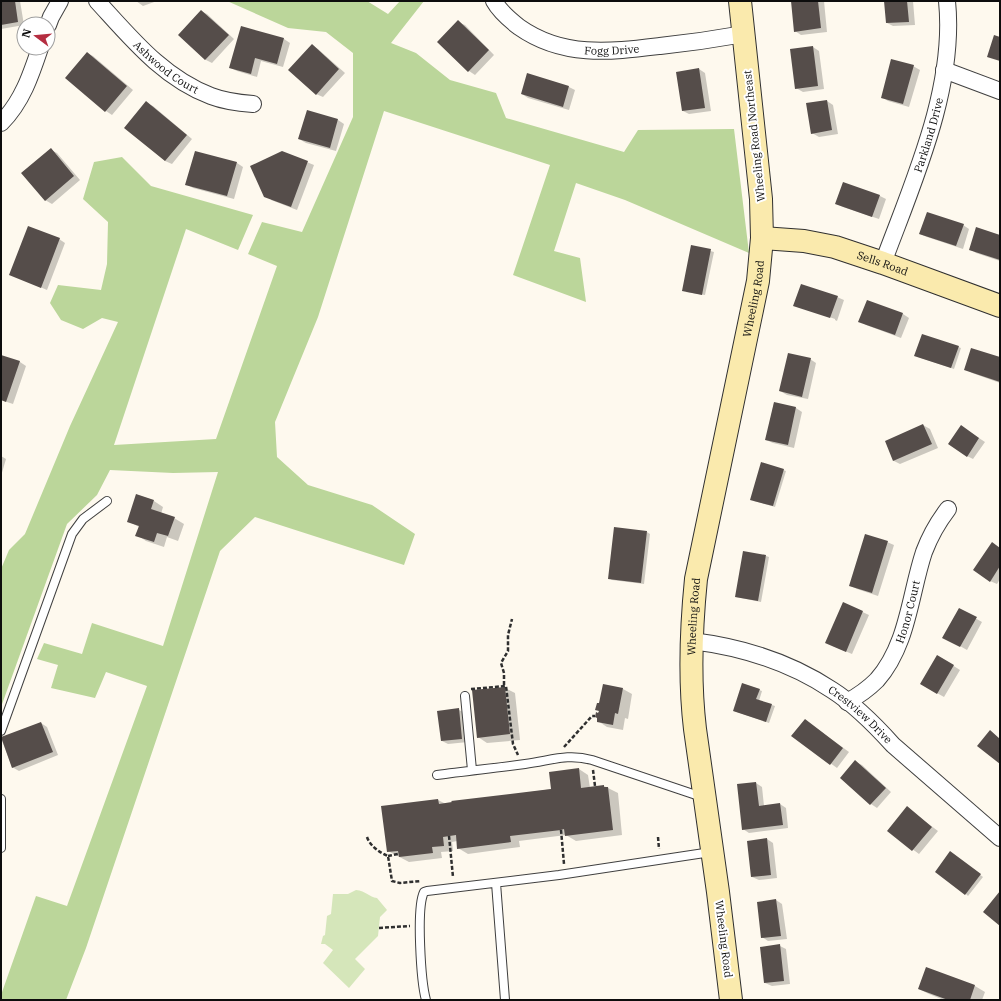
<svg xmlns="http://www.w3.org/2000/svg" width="1001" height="1001" viewBox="0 0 1001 1001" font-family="'IBM Plex Serif',serif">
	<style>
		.green { fill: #d5e6ba }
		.forest { fill: #bbd69a }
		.shadow { fill: #0003 }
		.building { fill: #554d4a }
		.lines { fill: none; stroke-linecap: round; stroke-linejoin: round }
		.lane-casing { stroke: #404040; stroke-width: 10 }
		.street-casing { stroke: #404040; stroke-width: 18 }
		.secondary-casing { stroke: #2f2f2f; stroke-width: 24 }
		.path { stroke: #2f2f2f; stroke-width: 2.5; stroke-dasharray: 4 2; stroke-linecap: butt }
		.lane { stroke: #fff; stroke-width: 8 }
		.street { stroke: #fff; stroke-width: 16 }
		.secondary { stroke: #faeaad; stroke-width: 22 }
		.labels { text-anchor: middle; stroke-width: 4; stroke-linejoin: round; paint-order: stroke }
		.street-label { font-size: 11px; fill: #0d0d0d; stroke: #fff }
	</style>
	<rect width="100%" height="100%" fill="#fef9ee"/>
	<!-- green -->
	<path class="green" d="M356,890c10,1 13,7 21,8l10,12 -7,7 -2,19 -23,23 10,10 -16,19 -26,-25 10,-13 -8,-6h-4l2,-8 2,-1 2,-19 4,-2 2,-20h15z"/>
	<!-- forest -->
	<path class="forest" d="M227,1h140l21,13 12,-13h24l-33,42 25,10 34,27 46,13 10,25 118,34 14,-22 96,-1 15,124 -124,-53 -49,-17 -22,68 26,7 6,44 -73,-27 37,-110 -166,-54 -66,206 -43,105 2,35 31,28 64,20 43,29 -11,31 -149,-48 -35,34 -134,397 -20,52h-65v-5l35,-99 31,10 80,-220 -41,-14 -11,26 -44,-10 7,-23 -21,-6 7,-16 38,11 10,-31 71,23 55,-174 -45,1 -63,-3 -13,25 -30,29 -66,183v-138l8,-19 16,-16 45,-108 48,-104 -16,-4 -19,11 -22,-9 -11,-17 8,-18 43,5 6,-26 1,-42 -25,-23 11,-37 28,-5 29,29 102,29 -15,35 -52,-21 -72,216 102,-6 61,-173 -29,-12 14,-32 40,10 51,-115v-64l-27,-21 -38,-4z"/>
	<!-- shadow -->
	<path class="shadow" d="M1,1h19l4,24 -23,4z
		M136,1h21l-14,5z
		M792,1h32l3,31 -26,3 -6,-4z
		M885,1h28l2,24 -22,1 -6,-3z
		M201,11l6,3 27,25 -22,24 -6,-3 -27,-25z
		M458,22l7,3 29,30 -19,20 -6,-4z
		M242,27l42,12 6,4 -7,24 -22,-6 -4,16 -20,-6 -6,-3z
		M312,45l6,4 27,24 -22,24 -7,-3z
		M813,47l6,4 5,38 -21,3 -7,-4z
		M87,53l6,3 40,34 -21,25 -6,-4z
		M913,66l7,4 -11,37 -21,-6 -6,-4z
		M699,69l6,4 6,38 -22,3 -6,-3z
		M528,74l41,13 6,3 -6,20 -41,-12 -6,-4z
		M827,101l6,4 5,29 -19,3 -7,-4z
		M146,103l7,3 39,33 -20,25 -7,-3 -39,-33z
		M338,120l6,4 -8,27 -30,-8 -7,-4z
		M51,150l6,3 23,27 -28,24 -7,-4z
		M282,152l32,13 -17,45 -26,-10z
		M237,163l6,4 -9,32 -41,-11 -7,-4z
		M880,196l6,3 -7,20 -36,-12 -6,-3z
		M963,225l6,4 -6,20 -36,-12 -7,-3z
		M1000,236v25l-24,-8 -6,-4z
		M59,239l6,4 -18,47 -37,-16z
		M692,246l22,6 -9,43 -19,-3z
		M837,297l7,3 -7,21 -2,-1v-1l-35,-12v1l-6,-3z
		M903,314l6,4 -8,20 -35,-13 -6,-4z
		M958,347l3,1 -7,21 -36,-12z
		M1,356l19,6 6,4 -13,38 -12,-4z
		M1000,358v25l-28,-10 -7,-4z
		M810,359l6,4 -8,36 -21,-4 -7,-4z
		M774,403l22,5 6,4 -8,36 -21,-5 -7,-3z
		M923,425l7,4 8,19 -38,16 -6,-3 -8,-19z
		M967,430l18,12 -12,17 -6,-3z
		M1,456l5,3 -5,17z
		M783,470l3,1 -11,36 -21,-6z
		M154,501l9,6 -2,7 13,4 10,6 -6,17 -11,-4 -3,10 -18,-6 -9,-6 2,-8 -11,-6z
		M647,532l3,2 -6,50 -32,-4 -3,-2z
		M887,542l7,3 -16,51 -21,-7 -6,-3z
		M1000,548v31l-3,5 -7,-3z
		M766,556l3,1 -8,45 -25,-5z
		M843,603l26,12 -17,39 -19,-8z
		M959,609l23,13 -15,28 -23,-13z
		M938,656l22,14 -16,27 -23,-13z
		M505,688l10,5 5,47 -33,3 -9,-6z
		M623,689l9,5 -4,25 -3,-1 -2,12 -16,-3 -9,-6 2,-17z
		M759,690l3,1 -3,10 16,5 -6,17 -35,-12z
		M459,710l6,3 3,29 -20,2 -6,-3z
		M805,720l44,32 -12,16 -44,-32z
		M41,723l6,4 11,28 -39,16 -7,-4 -11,-29z
		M856,762l6,3 29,27 -14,16 -6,-4z
		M579,769l9,6 2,13 14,-2 14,7 4,42 -46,6 -10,-6 -47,6 1,6 -52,7 -10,-6 -1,-7 -5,1 1,9 -12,1 1,6 -33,4 -21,-11 -6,-44 56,-7 8,4 106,-15z
		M756,783l6,4 2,19 16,-2 6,4 2,20 -39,5 -6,-4z
		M907,808l31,23 -19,23 -31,-23z
		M767,839l6,4 4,35 -18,2 -7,-3z
		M953,854l30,23 -15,19 -2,-2z
		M776,900l6,4 5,35 -19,2 -6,-4z
		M780,946l6,3 4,35 -18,2 -7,-3z
		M926,969l49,17 10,6 -3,8h-38l-15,-6 -10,-5z"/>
	<!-- building -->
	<path class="building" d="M1,1h14l3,21 -17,3z
		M791,1h27l3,27 -27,4z
		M884,1h23l2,21 -23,1z
		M201,10l28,25 -24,25 -27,-25z
		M458,20l31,30 -21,22 -31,-30z
		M241,26l43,12 -7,26 -22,-6 -4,16 -22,-6z
		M994,35l6,2v24l-13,-4z
		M312,44l27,25 -23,26 -28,-25z
		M813,46l5,40 -23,3 -5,-40z
		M87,52l40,34 -22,26 -40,-34z
		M891,59l23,6 -11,39 -22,-6z
		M699,68l6,40 -23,3 -6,-39z
		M527,73l42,13 -6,21 -42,-13z
		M827,100l5,30 -21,4 -5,-31z
		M146,101l41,34 -22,26 -41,-33z
		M307,110l31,9 -8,29 -32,-9z
		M51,148l23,28 -29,25 -24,-28z
		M195,151l42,11 -10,34 -42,-11z
		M282,151l26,10 -17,46 -27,-10 -14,-31z
		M843,182l37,13 -8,22 -37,-13z
		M927,212l37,12 -8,22 -37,-12z
		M28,226l32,12 -19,50 -32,-13z
		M976,227l24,8v25l-31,-10z
		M691,245l20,4 -9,46 -20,-4z
		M801,284l37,12 -8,22 -37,-12z
		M867,300l36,13 -8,22 -37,-13z
		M922,334l37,12 -8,22 -37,-12z
		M971,348l29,9v25l-36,-12z
		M788,353l23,5 -9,39 -23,-6z
		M1,355l19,6 -14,41 -5,-2z
		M774,402l22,5 -8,38 -23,-5z
		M923,424l9,20 -39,17 -8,-20z
		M961,425l18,13 -12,19 -19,-13z
		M761,462l23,7 -11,37 -23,-6z
		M136,494l18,6 -3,9 24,8 -7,19 -11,-3 -3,9 -19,-6 4,-10 -12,-4z
		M614,527l33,4 -6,52 -33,-4z
		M865,534l23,7 -16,52 -23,-7z
		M992,542l8,6v18l-10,16 -17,-12z
		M743,551l23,4 -8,46 -23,-4z
		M843,602l20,9 -17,41 -21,-9z
		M959,608l18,9 -17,30 -18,-9z
		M937,655l17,10 -17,29 -17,-10z
		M742,683l18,6 -4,10 16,5 -6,18 -33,-11z
		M603,684l20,4 -5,26 -3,-1 -2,12 -16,-3v-4l-2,-1 1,-5 2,1 1,-2 -4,-1 2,-7h2z
		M505,687l5,47 -33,4 -5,-48z
		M459,708l3,31 -21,2 -4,-30z
		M805,719l38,29 -13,17 -39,-29z
		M41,722l12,30 -41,16 -11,-31z
		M990,730l10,9v25l-23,-18z
		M855,760l31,28 -16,17 -30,-27z
		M579,768l2,20 23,-3v2h4l5,43 -48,6 -1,-7 -3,1 -51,6 1,6 -54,7 -1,-14 -13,2 1,9 -12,1 1,6 -34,4 -1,-6 -11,1 -6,-46 57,-7 1,5 13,-2 -1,-1 100,-12 -2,-17z
		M756,782l3,24 21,-3 3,22 -41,5 -5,-46z
		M907,806l25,21 -20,24 -25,-20z
		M767,838l4,37 -20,2 -4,-36z
		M950,851l31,23 -16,21 -30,-23z
		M1000,891v35l-17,-14z
		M776,899l5,37 -20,2 -4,-36z
		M780,944l4,37 -20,2 -4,-36z
		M926,967l49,18 -5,15h-22l-30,-11z"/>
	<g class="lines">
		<!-- lane casing -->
		<g class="lane-casing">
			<path id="lane" d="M465,696l7,74
				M1,731l71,-197 11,-15 24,-18
				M437,775c29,-4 59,-7 88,-11 25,-3 42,-11 67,-4l110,37
				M1,799v49
				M496,883l9,117
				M426,1000c-5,-18 -10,-92 -2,-108l3,-1 132,-16 152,-23"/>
		</g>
		<!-- street casing -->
		<g class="street-casing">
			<g id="street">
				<path id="s1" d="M97,1c34,37 66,77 114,95 13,5 28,7 42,8"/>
				<path id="s2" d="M494,1c6,11 16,19 25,26 44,31 91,25 141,19 28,-3 56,-7 84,-12"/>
				<path d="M48,25l3,-8 9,-16"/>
				<path d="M944,70l56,21"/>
				<path d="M1,123c21,-21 30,-48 39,-75"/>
				<path id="s3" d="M883,263c30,-81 73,-175 64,-262"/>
				<path id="s4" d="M692,641c49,6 98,21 140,49 22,14 43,35 61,55l107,93"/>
				<path id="s5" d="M847,702c11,-6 21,-13 30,-22 31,-35 33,-86 47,-128 6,-16 14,-30 24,-43"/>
			</g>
		</g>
		<!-- secondary casing -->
		<g class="secondary-casing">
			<g id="secondary">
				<path id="s6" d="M762,238l42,3 31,6 48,16 117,43"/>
				<path id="s7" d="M731,1000l-13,-108 -23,-163c-6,-50 -4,-100 1,-150l62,-298 4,-43 -1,-39 -21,-198"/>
			</g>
		</g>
		<!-- path -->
		<path class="path" d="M504,685v-12l-3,-10 7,-12v-16l4,-16
			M471,689l35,-3 7,58 5,11
			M564,747l28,-31h3
			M593,770l2,16
			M561,830l3,34
			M449,836l4,41
			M367,837c3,9 13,16 21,19l4,25 8,2 21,-2
			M658,837l1,12
			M388,856l10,-2
			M379,928l31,-2"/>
		<!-- lane -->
		<use href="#lane" class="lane"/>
		<!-- street -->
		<use href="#street" class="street"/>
		<!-- secondary -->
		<use href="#secondary" class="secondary"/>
	</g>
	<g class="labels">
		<!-- street labels -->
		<g class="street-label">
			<text dy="4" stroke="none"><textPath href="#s2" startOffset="134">Fogg Drive</textPath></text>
			<text dy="4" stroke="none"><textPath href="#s1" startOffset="96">Ashwood Court</textPath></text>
			<text dy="4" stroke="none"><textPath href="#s3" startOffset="136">Parkland Drive</textPath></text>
			<text transform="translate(754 136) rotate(-96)" y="4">Wheeling Road Northeast</text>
			<text dy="4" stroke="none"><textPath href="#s6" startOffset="124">Sells Road</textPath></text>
			<text dy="4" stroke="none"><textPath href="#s7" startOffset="710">Wheeling Road</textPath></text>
			<text dy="4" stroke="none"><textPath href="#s5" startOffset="113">Honor Court</textPath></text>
			<text dy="4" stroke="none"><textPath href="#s7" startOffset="386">Wheeling Road</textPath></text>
			<text dy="4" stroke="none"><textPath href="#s4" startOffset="187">Crestview Drive</textPath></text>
			<text transform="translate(724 939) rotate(83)" y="4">Wheeling Road</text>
		</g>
	</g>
	<!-- border -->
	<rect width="1001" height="1001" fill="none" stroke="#0d0d0d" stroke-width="4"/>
	<!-- north arrow -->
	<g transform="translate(36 36) rotate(286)"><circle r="19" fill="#ffffff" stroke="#9e9e9e"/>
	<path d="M0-3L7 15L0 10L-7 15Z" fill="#b52e41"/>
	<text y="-6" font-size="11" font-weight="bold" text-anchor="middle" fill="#0d0d0d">N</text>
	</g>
</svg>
